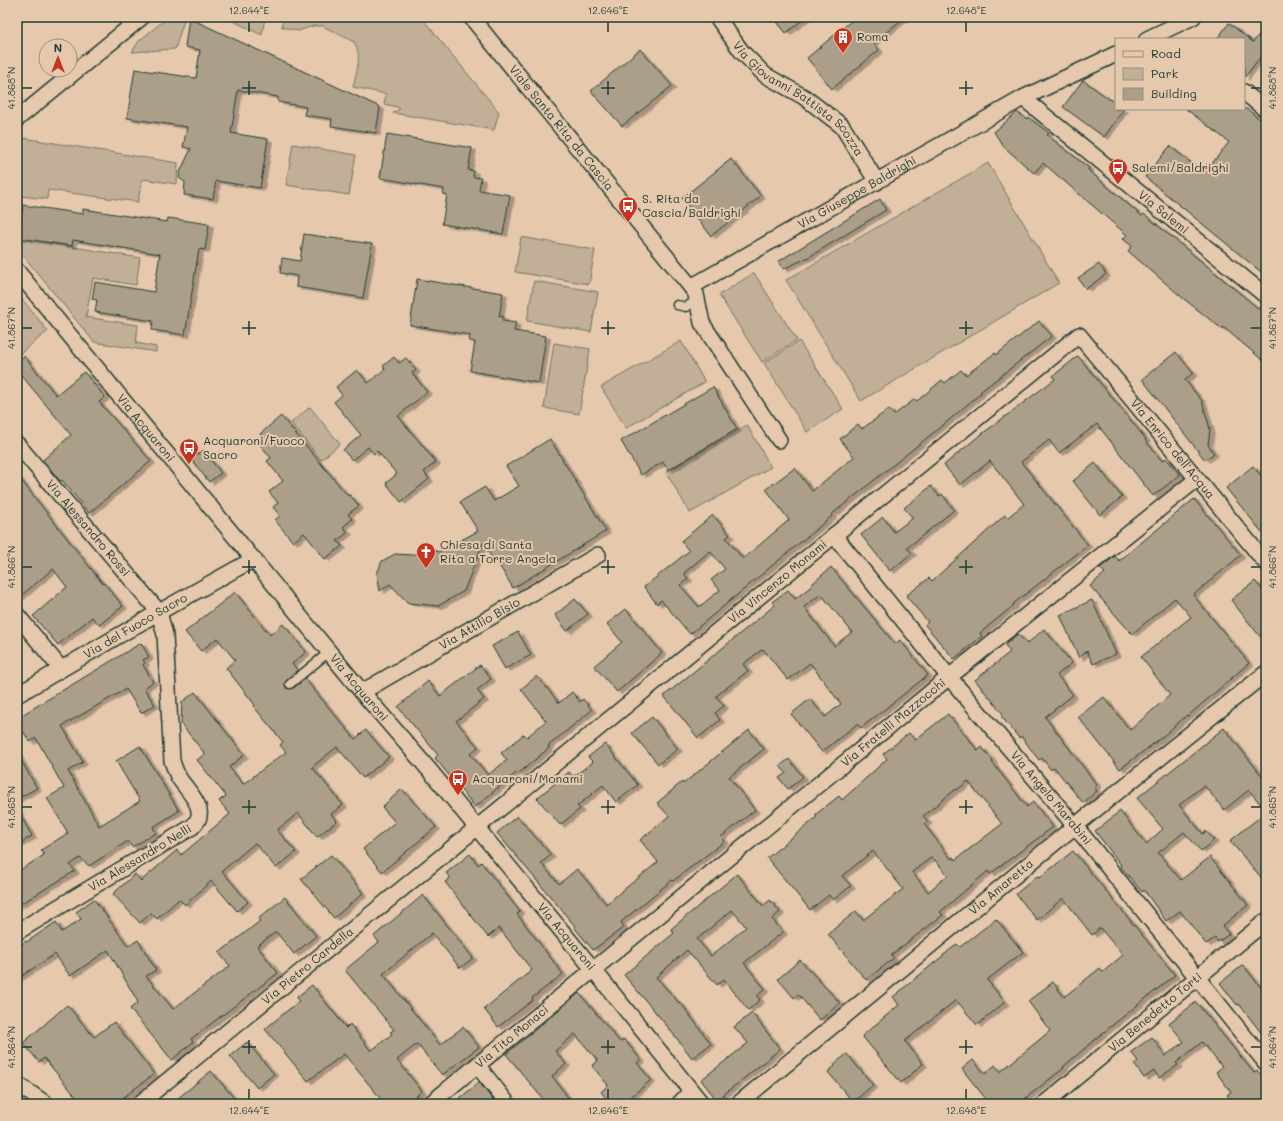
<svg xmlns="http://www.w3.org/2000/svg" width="1283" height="1121" viewBox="0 0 1283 1121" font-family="Mali,sans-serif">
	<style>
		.green { fill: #c2af97; stroke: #707666 }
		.building { fill: #ab9f8a; stroke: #1f3d34; fill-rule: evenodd; filter: url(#shadow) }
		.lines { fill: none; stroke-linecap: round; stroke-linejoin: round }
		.service-casing { stroke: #1f3d34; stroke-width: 11 }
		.minor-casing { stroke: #1f3d34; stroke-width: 18 }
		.service { stroke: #e6c8ad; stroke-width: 8 }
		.minor { stroke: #e6c8ad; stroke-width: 15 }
		.ticks { fill: none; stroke: #1f3d34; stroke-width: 1.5 }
		.labels { text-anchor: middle; stroke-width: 4; stroke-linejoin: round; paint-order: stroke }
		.poi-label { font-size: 12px; fill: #1f3d34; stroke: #e6c8ad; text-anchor: start }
		.street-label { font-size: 12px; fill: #1f3d34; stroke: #e6c8ad }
		.neatline { fill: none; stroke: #1f3d34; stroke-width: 1.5 }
		.ticks-label { font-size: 10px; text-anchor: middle; fill: #1f3d34 }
	</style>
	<defs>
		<filter id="shadow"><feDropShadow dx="4.5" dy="2.5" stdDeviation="0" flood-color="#0004"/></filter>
	</defs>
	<rect width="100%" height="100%" fill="#e6c8ad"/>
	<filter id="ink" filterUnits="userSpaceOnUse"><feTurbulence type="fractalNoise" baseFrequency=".025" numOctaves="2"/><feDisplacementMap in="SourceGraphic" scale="8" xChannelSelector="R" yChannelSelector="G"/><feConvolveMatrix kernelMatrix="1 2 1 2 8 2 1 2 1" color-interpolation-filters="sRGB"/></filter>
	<g filter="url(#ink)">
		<!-- green -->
		<path class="green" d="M168,17h17l-10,32 -43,3 7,-11z
			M225,17h40l-3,18z
			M283,17h138l78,95 -5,18 -101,-17 7,-4 -3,-2 -13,-3 2,-10 -33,-7c3,-14 10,-32 1,-45l-31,-16h-10l-15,5 -16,-4z
			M17,137l161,26 -1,21 -35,-5 -4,23 -90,-12 -1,9 -26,-3 1,15 -5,-1z
			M293,144l63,11 -7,40 -63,-10z
			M988,163l71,120 -198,118 -75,-121z
			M17,220l5,1 -2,17 120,20 -4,27 -43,-7 -7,39 52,8 -2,18 20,4v5l-62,-10 -77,-94z
			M521,237l74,13 -6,34 -74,-12z
			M754,273l43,67 -35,22 -43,-67z
			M534,281l64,11 -7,40 -64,-11z
			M17,293l31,38 -31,25z
			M681,341l24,41 -79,46 -25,-41z
			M799,341l44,68 -36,23 -43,-69z
			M554,343l36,6 -11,65 -35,-6z
			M310,407l30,37 -19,16 -30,-37z
			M747,425l24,42 -81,46 -24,-41z"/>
		<!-- building -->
		<path class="building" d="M773,17h33l-20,16z
			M856,17h49l-32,26 6,7 -47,39 -25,-31z
			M189,18l191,89 -4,26 -45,-7 1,-7 -28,-4 2,-8 -28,-5v-5l-40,-7 -7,43 37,6 -8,49 -44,-7 -3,18 -29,-4 1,-13 -6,-4 1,-6 11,-23 -8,-2 4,-20 -60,-9 8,-49 61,9 4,-28 -15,-3z
			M1229,23l24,19 13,-16v24l-22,28v-39h-27z
			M640,49l32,37 -50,40 -31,-35z
			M1083,80l33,24v5h8l-20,28 -41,-30z
			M1186,109h61l19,15v152l-121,-99 25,-31 31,25 6,-7 3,2 19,-24z
			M1017,112l10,7 1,-2 21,16 -2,2 42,33 -1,2 54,46 2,-2 115,95 4,-5 3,1v58l-43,-36 -1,2 -38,-30 -56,-48 4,-5 -9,-7 4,-4 -84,-72 -9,10 -30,-26 -10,-15z
			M387,134l85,14 -4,22 6,1 -1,6 8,1 -2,12 31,5 -7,39 -61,-10 5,-29 -4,-1 1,-5 -64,-11z
			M731,159l30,37 -50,40 -29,-38z
			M880,199l6,11 -77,47 -26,12 -4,-8z
			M23,205l60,9v-5l84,13 1,-4 41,6 -4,26 -6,-1 -14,86 -33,-5 1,-9 -58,-9 2,-12 -5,-1 3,-17 59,10 6,-38 -87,-14 -1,6 -53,-8z
			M304,234l68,10 -9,54 -67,-11 1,-11 -17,-3 2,-15 18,3z
			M1099,264l7,10 -20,15 -8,-11z
			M417,279l86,14 -4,24 4,-1v5l13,2 -2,8 32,5 -7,47 -69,-12 5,-29 -6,-1 1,-6 -60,-10z
			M1039,321l13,15 -72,56 1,1 -38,32 -112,90 1,1 -142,118 -29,-34 -4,4 -13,-17 45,-36 -8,-10 32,-26 17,20 -4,3 17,21 46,-39 -23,-31 29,-21 17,23 42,-34 -14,-18 18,-15 4,5 27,-20 5,6 21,-16 2,2 25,-21 3,3 16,-13 5,5 29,-22 1,2zM710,551l15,18 -14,11 9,10 -21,17 -19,-22 8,-6 -4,-6z
			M1176,352l17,21 -8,7 17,21 8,28 -2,16 6,8 -9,7 -63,-81z
			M24,356l32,39 28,-23 21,25 -6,5 52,59 -62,52 -27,-33 -2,1 -17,-21 28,-25 -54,-65v-9z
			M1078,356l68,83 -1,1 17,21 4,-3 14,17 -27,21 -56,-72 -38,29 -10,-13 -28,22 67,83 -75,59 1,1 -34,28 2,3 -28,23 -29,-34 3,-3 -22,-26 23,-18 3,3 73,-66 2,3 17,-14 -34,-43 -30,24 -16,-20 30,-25 81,-61 -2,-3z
			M394,357l5,6 7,-5 10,12 -4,3 15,19 -29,24 38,46 -12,10 5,7 -28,23 -15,-19 11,-9 -20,-23 -3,3 -6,-7 -16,13 -9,-10 18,-15 -27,-33 8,-7 -6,-8 21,-17 11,13 17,-14 -2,-3z
			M713,387l24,42 -69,41 -5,-8 -22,13 -20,-34z
			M281,416l67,80 2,-1 9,11 -11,8 4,5 -9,8 5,5 -11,9 5,5 -17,13 -21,-26 -11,9 -18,-22 5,-4 -7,-9 5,-4 -9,-11 14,-11 -16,-20 4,-3 -13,-16 5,-4 -3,-4z
			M550,439l56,92 -93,57 -19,-31 -2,1 -9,-15 -19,48 -26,15 -30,-3 -18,-19 -10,7 -3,-17 5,-13 13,-7 17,1 15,-7 12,4 39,-21 -18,-29 25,-15 9,14 25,-15 -13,-20z
			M203,450l18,23 -12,9 -18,-23z
			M1095,463l27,34 -22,18 -27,-34z
			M1253,466l13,16v55l-40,-49z
			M17,475l86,109 1,-1 19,23 -24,19 -7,-8 -34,28 -25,-29 34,-29 -14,-18 -36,30z
			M931,486l8,10 3,-2 12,16 -47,38 5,5 -22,18 -29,-36 22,-18 11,15 19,-14 -9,-10z
			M1194,499l47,56 -48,40 56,68 -61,53 -1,-1 -26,23 -41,31 -42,-52 26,-20 26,33 40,-35 -29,-38 50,-40 -16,-19 -43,36 -42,-48 15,-13 -5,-5 15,-12 4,5z
			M831,567l64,77 5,-4 28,35 -67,53 -4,-4 -35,28 -31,-38 19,-15 15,18 16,-13 -31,-41 -22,17 -25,-31 -20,15 5,7 -32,25 8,10 -9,7 5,7 -22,18 -34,-42 111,-91 -3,-3 16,-12 7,9 18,-14 -1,-1zM821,594l31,38 -18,14 -30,-39z
			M1255,581l11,13v50l-35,-44z
			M235,592l35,43 13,-11 23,28 -14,12 6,6 -13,12 1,6h7l12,-9 50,60 11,-9 23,27 -26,21 -26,-31 -25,20 31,38 -12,9 6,7 -20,16 -19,-24 -21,17 19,22 -20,16 -21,-25 -33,28 26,31 -11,9 -26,-30 -26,24 -6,-6 -22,20 -6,-6 -11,10 -27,-29 22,-20 6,7 36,-31 4,5 49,-41 -11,-13 7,-5 -29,-36 8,-6 -24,-30 1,-22 13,-10 49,63 -15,12 14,17 43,-32 -6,-7 3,-3 -29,-35 1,-2 -29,-37 9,-8 -18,-22 -16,13 -16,-19z
			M575,599l13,15 -21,17 -12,-16z
			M1092,600l24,54 -23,10 -6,-13 -8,7 -19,-43z
			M626,609l36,44 -45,39 -23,-26 28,-24 -15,-18z
			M1044,629l28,34 -15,12 16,20 -28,22 52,68 -3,2 3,4 -14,12 -29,-36 -3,3 -9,-12 -3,2 -18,-24 -2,2 -18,-22 2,-2 -28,-34 35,-28 -5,-7 13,-11 9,10z
			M518,632l13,23 -26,14 -13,-23z
			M141,643l8,14 -6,3 2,3 -2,2 10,17 -9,6 11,17 -14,8 -15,-24 -64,37 21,36 -15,9 31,55 41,-25 -24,-40 24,-15 39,65 -26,16 3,6 -24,14 -4,-6 -39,25 -9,-8 -10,7 5,6 -58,35v-34l27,-17 -3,-5 27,-17 -21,-35 17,-10 -28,-50 -6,4 -13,-20v-4z
			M480,665l11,14 -14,11 7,9 -28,22 22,26 -8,7 18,21 19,-15 -6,-7 23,-19 3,3 19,-16 -25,-32 16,-13 22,27 13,-11 8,10 3,-3 9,11 -44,36 1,2 -31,26 -1,-2 -42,35 -40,-49 3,-3 -40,-48 30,-26 12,15z
			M948,714l30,37 4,-4 11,14 -1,1 35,45 6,-5 20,25 -63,47 -2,-3 -48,41 3,3 -52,40 3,3 -28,22 -38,-46 28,-23 7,9 40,-31 -30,-38 -31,25 9,10 -18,14 -4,-5 -19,15 -43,-52 50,-41 -2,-2 24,-19 3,4 45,-41 -4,-5 26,-21 6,7zM968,781l34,43 -47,36 -2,-3 -2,2 -27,-35 4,-3 -5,-5 33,-27 1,1zM932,857l16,18 -20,17 -16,-20z
			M652,717l26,32 -20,15 -26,-31z
			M1224,728l42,53v30l-17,-21 -25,20 -20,-25 -25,20 24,29 3,-3 8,9 -13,11 -17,-19 -26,21 23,27 29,-23 38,48 -26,21 7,8 -11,8 -3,-4 -9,6 -26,-33 -14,10 -22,-31 -2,2 -22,-26 1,-1 -26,-34 25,-20 26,33 17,-15 -26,-31z
			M749,730l15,19 -35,28 26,33 -34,27 4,4 -52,40 -1,-1 -51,42 3,5 -31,23 -19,-23 1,-1 -78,-93 20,-17 34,39 -10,8 18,21 18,-15 29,35 52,-42 -18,-22 29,-24 -12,-13 25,-21 1,2z
			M605,744l33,41 -22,17 -13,-17 -26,21 3,3 -20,16 -23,-27 32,-26 4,5 20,-15 -5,-5z
			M17,753l20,35 -20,11z
			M789,759l14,18 -15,12 -9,-11 7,-5 -6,-7z
			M402,789l34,38 -54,45 -19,-23 32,-27 -13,-15z
			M17,809l15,27 -15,9z
			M1266,812v71l-36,-42z
			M1073,851l102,124 -76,61 -36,31 1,1 -46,36h-28l-28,-35 11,-9 12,14 10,-9 5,7 50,-41 -22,-30 25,-19 11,15 36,-29 3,4 20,-17 -23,-27 -8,7 -29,-37 -26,22 -21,-26 21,-18 2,2z
			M470,854l8,11 3,-3 39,50 -3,2 46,60 -31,24 1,2 -35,27 -14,-18 48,-39 -33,-42 -11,9 -43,-55 5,-4 -4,-5z
			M331,855l32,38 -29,25 -33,-39z
			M737,874l26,32 7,-6 10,12 -8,7 11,13 -39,31 21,26 -8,7 3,4 -12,10 -24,-31 -7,6 -30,-35 -31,27 23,26 1,-1 31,42 -19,14 -25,-32 -43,-51 50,-42 -3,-4zM732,910l14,17 -35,29 -14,-17z
			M423,895l50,63 -13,10 -28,-35 -49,41 57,71 23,-18 16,20 -37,28 -25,-31 -20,16 25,31 -15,13h-22l-41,-50 -36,27 -43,-52 34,-28 -2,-4 15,-12 34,43 4,-4 21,27 21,-17 -2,-2 4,-2 -49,-60 34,-28 -5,-6z
			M285,897l31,39 -22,18 -18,-22 -19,14 21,27 -87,66 2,3 -21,18 -42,-51 8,-7 -30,-52 -38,26 -15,-22 -38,25v-32l9,-6 1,1 29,-20 6,10 19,-13 -5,-7 18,-13 34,47 10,-6 18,30 -10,6 27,33 57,-43 -11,-13 41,-32 -2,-2z
			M996,919l27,33 -36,28 18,22 -28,23 -21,-25 -51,41 18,23 -22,19 -39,-47 37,-31 -6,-8 64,-53 3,3z
			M800,960l40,43 -20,17 -22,-26 -4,4 -16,-19z
			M1243,965l23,29v45l-27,-35 -2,1 -17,-22z
			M579,993l41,49 4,-3 17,21 -4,3 14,17 -29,24h-11l-10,-12 7,-7 -16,-19 6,-5 -23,-27 -20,17 11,13 -14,12 21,28h-26l-41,-50z
			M1196,1002l58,71 3,-3 9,11v23h-31l-8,-9 4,-3 -15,-20 6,-5 -20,-25 -26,21 2,2 -19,13 -5,-7 -10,7 -10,-14 4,-3 -7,-9 21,-15 13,19 19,-14 -15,-19z
			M67,1005l27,32 20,-15 40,52 -39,30h-33l-38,-46 -5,4 -16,-19z
			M752,1013l28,36 -63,51 -16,-20 47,-37 -14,-16z
			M247,1042l27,32 -17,14 -27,-32z
			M847,1054l26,31 -20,17 -25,-30 7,-6 -1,-2z
			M211,1071l28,33h-68z
			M479,1082l17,22h-43z"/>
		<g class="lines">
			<!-- service casing -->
			<g class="service-casing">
				<path id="service" d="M677,305l9,2 6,-4 4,-9
					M290,684l39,-32"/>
			</g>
			<!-- minor casing -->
			<g class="minor-casing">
				<g id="minor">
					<path id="s1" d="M471,17l220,270 5,7 6,29 77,117"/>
					<path id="s2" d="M717,17l25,35 23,23 39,22 38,29 35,56"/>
					<path d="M1147,39l46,-22"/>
					<path d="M1244,92l22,18"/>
					<path id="s3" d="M1023,98l243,198"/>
					<path d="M17,119l125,-102"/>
					<path id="s4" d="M17,271l345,421 69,80 162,197 109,135"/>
					<path id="s5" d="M691,287l332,-189 93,-44"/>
					<path id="s6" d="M17,444l142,168 6,23 7,126c2,6 4,12 7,17 9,14 32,33 13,49l-175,105"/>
					<path id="s7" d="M834,535l115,142 126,149 191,237"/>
					<path d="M17,615l44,54"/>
					<path id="s8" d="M362,692l236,-137"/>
					<path id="s9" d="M17,695l142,-83 95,-53"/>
					<path d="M477,1065l31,39"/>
					<path d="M17,1084l29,20"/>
					<path id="s10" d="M139,1104l940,-769 187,228"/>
					<path id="s11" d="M430,1104l519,-427 248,-198"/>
					<path d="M679,1104l12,-13"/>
					<path id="s12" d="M738,1104l337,-278 191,-153"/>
					<path id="s13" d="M1044,1104l222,-183"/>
				</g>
			</g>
			<!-- service -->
			<use href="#service" class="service"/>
			<!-- minor -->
			<use href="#minor" class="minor"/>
		</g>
	</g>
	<!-- ticks -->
	<path class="ticks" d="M249,22v10M608,22v10M966,22v10M249,81v14M608,81v14M966,81v14M22,88h10M242,88h14M601,88h14M959,88h14M1251,88h10M249,321v14M608,321v14M966,321v14M22,328h10M242,328h14M601,328h14M959,328h14M1251,328h10M249,560v14M608,560v14M966,560v14M22,567h10M242,567h14M601,567h14M959,567h14M1251,567h10M249,800v14M608,800v14M966,800v14M22,807h10M242,807h14M601,807h14M959,807h14M1251,807h10M249,1040v14M608,1040v14M966,1040v14M22,1047h10M242,1047h14M601,1047h14M959,1047h14M1251,1047h10M249,1089v10M608,1089v10M966,1089v10"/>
	<!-- icons -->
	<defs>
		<g id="building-pin" transform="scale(1)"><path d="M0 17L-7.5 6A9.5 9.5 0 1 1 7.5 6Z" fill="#c8321e" stroke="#e6c8ad"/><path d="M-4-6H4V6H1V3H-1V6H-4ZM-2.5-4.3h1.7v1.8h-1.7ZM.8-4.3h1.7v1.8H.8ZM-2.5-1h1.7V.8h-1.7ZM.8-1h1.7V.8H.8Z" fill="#fff"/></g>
		<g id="bus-pin" transform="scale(1)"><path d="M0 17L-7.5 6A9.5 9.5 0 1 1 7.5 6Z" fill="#c8321e" stroke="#e6c8ad"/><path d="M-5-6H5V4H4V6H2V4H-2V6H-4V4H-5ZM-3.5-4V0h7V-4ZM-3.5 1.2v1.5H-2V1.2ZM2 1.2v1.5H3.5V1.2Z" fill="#fff"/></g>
		<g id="church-pin" transform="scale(1)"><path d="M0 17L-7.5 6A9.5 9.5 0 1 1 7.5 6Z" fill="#c8321e" stroke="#e6c8ad"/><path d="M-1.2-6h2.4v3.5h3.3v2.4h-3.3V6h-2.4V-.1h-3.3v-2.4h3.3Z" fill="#fff"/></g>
	</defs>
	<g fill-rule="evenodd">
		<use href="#building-pin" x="843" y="37"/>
		<use href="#bus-pin" x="1118" y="168"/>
		<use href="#bus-pin" x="628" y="206"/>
		<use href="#bus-pin" x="189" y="448"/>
		<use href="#church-pin" x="426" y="552"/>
		<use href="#bus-pin" x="458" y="779"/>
	</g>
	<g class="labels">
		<!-- poi labels -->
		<g class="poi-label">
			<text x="857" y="41">Roma</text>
			<text x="1132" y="172">Salemi/Baldrighi</text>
			<text x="642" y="203">S. Rita da<tspan x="642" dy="14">Cascia/Baldrighi</tspan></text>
			<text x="203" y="445">Acquaroni/Fuoco<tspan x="203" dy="14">Sacro</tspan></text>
			<text x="440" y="549">Chiesa di Santa<tspan x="440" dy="14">Rita a Torre Angela</tspan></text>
			<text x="472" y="783">Acquaroni/Monami</text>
		</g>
		<!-- street labels -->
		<g class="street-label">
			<text dy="4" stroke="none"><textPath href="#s2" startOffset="117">Via Giovanni Battista Scozza</textPath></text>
			<text dy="4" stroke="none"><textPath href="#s1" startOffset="143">Viale Santa Rita da Cascia</textPath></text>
			<text dy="4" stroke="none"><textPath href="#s5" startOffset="191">Via Giuseppe Baldrighi</textPath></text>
			<text dy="4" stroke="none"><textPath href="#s3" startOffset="181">Via Salemi</textPath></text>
			<text dy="4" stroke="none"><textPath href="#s4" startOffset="203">Via Acquaroni</textPath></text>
			<text dy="4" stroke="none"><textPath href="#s10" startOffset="1362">Via Enrico dell'Acqua</textPath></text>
			<text dy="4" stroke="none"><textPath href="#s6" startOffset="110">Via Alessandro Rossi</textPath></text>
			<text dy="4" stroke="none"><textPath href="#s10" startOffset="825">Via Vincenzo Monamì</textPath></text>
			<text dy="4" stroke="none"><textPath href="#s8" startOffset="136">Via Attilio Bisio</textPath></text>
			<text dy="4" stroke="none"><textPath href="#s9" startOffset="137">Via del Fuoco Sacro</textPath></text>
			<text dy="4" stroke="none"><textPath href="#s4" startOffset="539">Via Acquaroni</textPath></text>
			<text dy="4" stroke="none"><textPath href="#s11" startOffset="600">Via Fratelli Mazzocchi</textPath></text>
			<text dy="4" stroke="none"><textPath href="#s7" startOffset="341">Via Angelo Marabini</textPath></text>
			<text transform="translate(140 858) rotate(-31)" y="4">Via Alessandro Nelli</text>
			<text dy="4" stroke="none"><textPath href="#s12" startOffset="341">Via Amaretta</textPath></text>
			<text dy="4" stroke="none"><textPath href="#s4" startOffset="863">Via Acquaroni</textPath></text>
			<text dy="4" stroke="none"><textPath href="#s10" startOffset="218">Via Pietro Cardella</textPath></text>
			<text dy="4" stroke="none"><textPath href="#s13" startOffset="144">Via Benedetto Torti</textPath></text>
			<text dy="4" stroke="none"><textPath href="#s11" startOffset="106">Via Tito Monaci</textPath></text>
		</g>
	</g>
	<!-- margin -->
	<rect width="1283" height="1121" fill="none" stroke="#e6c8ad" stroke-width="44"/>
	<!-- legend -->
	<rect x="1115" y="38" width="130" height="72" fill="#e6c8ad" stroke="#96907d"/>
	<rect x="1123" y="51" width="20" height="6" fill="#e6c8ad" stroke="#96907d"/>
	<text x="1151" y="58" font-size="12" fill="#1f3d34">Road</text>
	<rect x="1123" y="68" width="20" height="12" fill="#c2af97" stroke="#96907d"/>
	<text x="1151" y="78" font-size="12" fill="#1f3d34">Park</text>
	<rect x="1123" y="88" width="20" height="12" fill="#ab9f8a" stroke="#96907d"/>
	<text x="1151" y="98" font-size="12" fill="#1f3d34">Building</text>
	<!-- north arrow -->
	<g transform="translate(58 58)"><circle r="19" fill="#e6c8ad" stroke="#96907d"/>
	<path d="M0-3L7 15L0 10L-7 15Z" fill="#c8321e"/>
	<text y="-6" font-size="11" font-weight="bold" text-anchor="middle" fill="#1f3d34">N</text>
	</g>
	<rect x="22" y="22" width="1239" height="1077" class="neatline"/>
	<g class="ticks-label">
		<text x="249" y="14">12.644°E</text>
		<text x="608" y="14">12.646°E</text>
		<text x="966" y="14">12.648°E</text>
		<text transform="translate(11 88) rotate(-90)" y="4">41.868°N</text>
		<text transform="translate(1272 88) rotate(-90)" y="4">41.868°N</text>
		<text transform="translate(11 328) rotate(-90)" y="4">41.867°N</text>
		<text transform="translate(1272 328) rotate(-90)" y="4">41.867°N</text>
		<text transform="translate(11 567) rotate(-90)" y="4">41.866°N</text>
		<text transform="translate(1272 567) rotate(-90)" y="4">41.866°N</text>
		<text transform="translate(11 807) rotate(-90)" y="4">41.865°N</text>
		<text transform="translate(1272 807) rotate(-90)" y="4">41.865°N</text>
		<text transform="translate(11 1047) rotate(-90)" y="4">41.864°N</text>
		<text transform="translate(1272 1047) rotate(-90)" y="4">41.864°N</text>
		<text x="249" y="1114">12.644°E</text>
		<text x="608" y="1114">12.646°E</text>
		<text x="966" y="1114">12.648°E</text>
	</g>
</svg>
